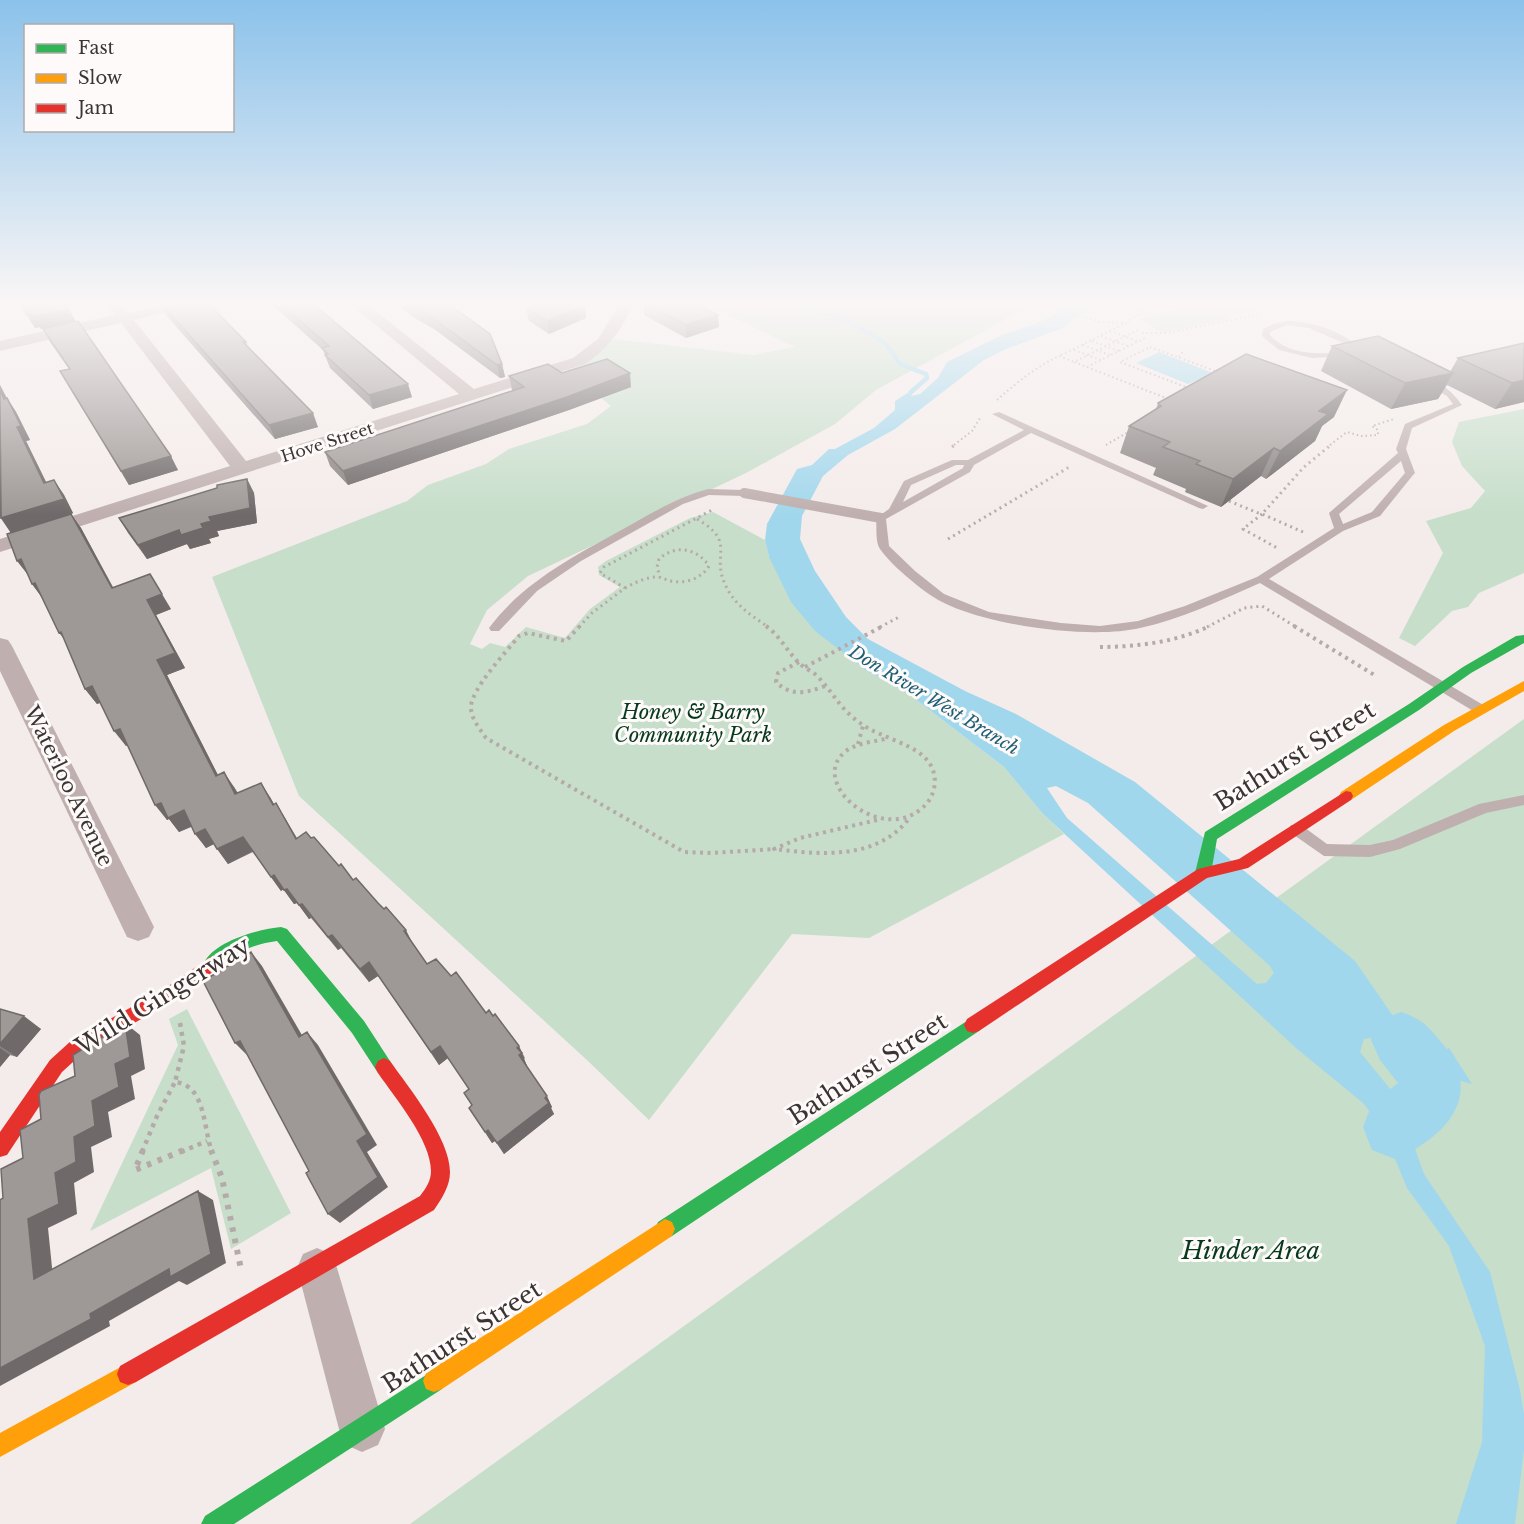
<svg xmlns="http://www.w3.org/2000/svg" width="1524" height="1524" viewBox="0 0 1524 1524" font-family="'Libre Baskerville',serif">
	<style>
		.green { fill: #c6deca }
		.water { fill: #a1d7ec; fill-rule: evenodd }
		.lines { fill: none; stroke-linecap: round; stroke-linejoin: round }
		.stream { stroke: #a1d7ec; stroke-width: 4.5 }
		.river { fill: #a1d7ec; fill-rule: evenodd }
		.path-far4 { stroke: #b6a9a9; stroke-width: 2; stroke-dasharray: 1.5 3; stroke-linecap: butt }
		.path-far3 { stroke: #b6a9a9; stroke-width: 3; stroke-dasharray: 2 4; stroke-linecap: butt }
		.path-far2 { stroke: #b6a9a9; stroke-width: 4; stroke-dasharray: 3 4.5; stroke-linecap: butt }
		.path-far1 { stroke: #b6a9a9; stroke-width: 4.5; stroke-dasharray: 4 5; stroke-linecap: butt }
		.path { stroke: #b6a9a9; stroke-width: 6; stroke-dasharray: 4.5 7; stroke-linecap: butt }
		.lane { fill: #bfb0af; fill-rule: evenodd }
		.street { fill: #bfb0af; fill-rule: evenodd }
		.fast { fill: #30b455; fill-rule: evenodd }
		.slow { fill: #ff9f0a; fill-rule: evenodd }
		.jam { fill: #e5322d; fill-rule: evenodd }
		.lane-bridge { stroke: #bfb0af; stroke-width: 10 }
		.wall { fill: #888381 }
		.shaded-wall { fill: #6f6a69 }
		.building { fill: #9e9896; stroke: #6f6a69; stroke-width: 1.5 }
		.labels { text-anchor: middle; stroke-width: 6; stroke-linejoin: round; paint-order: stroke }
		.far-street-label { font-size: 16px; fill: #3a3533; stroke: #fdfaf9 }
		.far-water-label { font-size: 18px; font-style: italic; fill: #206075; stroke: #fdfaf9 }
		.park-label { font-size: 20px; font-style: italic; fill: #07391d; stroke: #fdfaf9 }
		.street-label { font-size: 20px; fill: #3a3533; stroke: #fdfaf9 }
		.near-street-label { font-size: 24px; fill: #3a3533; stroke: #fdfaf9 }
		.near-park-label { font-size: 24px; font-style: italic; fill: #07391d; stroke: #fdfaf9 }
	</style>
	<rect width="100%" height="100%" fill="#f4ecea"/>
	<!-- green -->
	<path class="green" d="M700,302h337l-161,88 -41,34 -89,49 -218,103 -41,34 -17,34 12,5 8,-6 15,4 21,-20 39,11 25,-29 30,-22 -21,-12 -1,-8 8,-6 84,-43 23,-6 52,28 4,17 98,114 43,24 94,72 39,47 21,20 -195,104 -77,-4 -143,186 -61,-59 -289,-265 -87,-219 195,-76 21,-16 58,-21 23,-15 78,-25 24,-18 -45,-37 29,-12 19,-18 139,16 42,-8z
		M1202,302h64l12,5 -49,9v3l-63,13 -7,-1 -20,-12 63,-14 8,1z
		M1524,409v164l-45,20 -11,14 -16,4 -37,35 -16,-8 44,-85 -17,-32 45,-13 14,-17 -23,-25 -10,-24 7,-20z
		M1524,719v805h-1114z
		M187,1009l104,204 -60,36 -20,-81 -121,63 88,-186 -9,-26z"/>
	<!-- water -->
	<path class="water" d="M1077,302h26l-30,17 -8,8 -61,23 -20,10 -89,69 -47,26 -25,21 -21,40 -2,23 15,32 31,46 22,22 97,52 51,23 119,68 220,179 65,94 10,3 19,-10 23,36 -18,-5 -15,19 -17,-9 -24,-36 -20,-16 -14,2 -4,13 67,82 -21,-11 18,51 66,98 30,118 4,25v35l-9,74h-59l26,-82 3,-96 -36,-100 -42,-58 -25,-61 -19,-24 -67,-55 -253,-234 -39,-47 -94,-72 -43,-24 -52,-40 -24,-29 -22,-45 -4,-17 2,-16 30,-55 15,-4 17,-16h6l39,-21 21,-18v-9l22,-14 -6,9 9,-2 18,-16 9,-16 55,-27 40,-14zM1056,786l32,17 181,162 5,8 -8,10 -9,1 -190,-166 -20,-30z
		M1159,352l54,21 -25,11 -52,-21z"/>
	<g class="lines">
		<!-- stream -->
		<path class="stream" d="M800,302l57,24 28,17 15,21 26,10 1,4 -16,14"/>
		<!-- river -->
		<path class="river" d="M1401,1012c22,8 25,12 40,30 45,51 6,95 -46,117l-23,-9 -9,-23 9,-23 26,-21 -18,-23 -9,-20 9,-20z"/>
		<!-- path-far4 -->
		<path class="path-far4" d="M1034,302l66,20 25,1
			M1271,302l12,6
			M1138,330l-64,32 97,38
			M1110,331l27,10
			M1142,333h26l93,-19
			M1101,336l27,10
			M1092,341l27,10
			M1083,345l27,10
			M1150,347l76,28 -32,15 -74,-28z
			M1074,350l27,10
			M1061,355l65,-32 27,-21
			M1179,357l5,-7
			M1087,367l60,-30
			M997,400c19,-17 39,-33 62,-44l15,6
			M954,445l18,-14 8,-13
			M1106,445l24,-14
			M1330,445l17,-13 14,4 17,-1v-5l-6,-4 22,-7"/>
		<!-- path-far3 -->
		<path class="path-far3" d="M952,447l4,-3
			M1229,501l32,13
			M1262,514l-19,15 36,20
			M697,519c40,23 14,35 28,65 9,21 26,31 43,43
			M1303,532l-41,-18 42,-47 28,-23
			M948,539l123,-73
			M625,588c9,-5 21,-11 32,-11 5,0 9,3 14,4 14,3 30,-2 38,-15 -12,-18 -34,-22 -50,-7l-2,8 3,10
			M579,627l13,-14 33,-25 -25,-15 4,-6 108,-57
			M880,627l21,-11
			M1207,627l37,-19 18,-2 34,21"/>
		<!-- path-far2 -->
		<path class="path-far2" d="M580,626l-14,15 -38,-8 -9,3c-12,15 -50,55 -48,73 1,11 9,20 15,29l198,114 28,1 62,-4
			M766,626c14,10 21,25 33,37 5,5 13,8 18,13 17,17 22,32 43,47 20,15 58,21 70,41 9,15 5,34 -9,45 -43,35 -114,-28 -75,-58 11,-8 26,-9 39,-12
			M1294,626l82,50
			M1100,647c37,0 76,-5 110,-21
			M799,662l-21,11 -2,9c16,15 30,11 49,4
			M805,667l78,-41
			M858,744l5,-18
			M877,820l-77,18 -26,11c47,6 105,11 136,-32"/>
		<!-- path-far1 -->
		<path class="path-far1" d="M180,1023l4,23 -9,36c31,3 28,46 37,70
			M142,1152l15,-36 18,-34
			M181,1152l26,-11"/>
		<!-- path -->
		<path class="path" d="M143,1150l-8,20 49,-20
			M211,1150l11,28 19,91"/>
		<!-- lane -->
		<path class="lane" d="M1287,321c24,0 51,9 70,24l-11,11 -34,2 -33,-8 -17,-14 1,-7 10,-5zM1287,325l22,3 39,17 -8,7 -7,1c-23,1 -46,0 -63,-18v-3z
			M1426,380c15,0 28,14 36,25l-50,23 -6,21 9,24 -2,2 -33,41 -37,15 -74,48 216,127 1,3 -1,3h-10l-215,-129c-39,17 -78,36 -120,45 -50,12 -161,-3 -205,-30 -16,-10 -44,-33 -55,-49 -5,-7 -3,-22 -4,-31l13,-9 15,-28 48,-21h16l56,-30 -32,-16 7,-2 209,94 -5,3 -4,-1 -168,-75 -57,32 -4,7 -84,47 3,27 26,25 29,23 45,18 72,11 39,3 38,-5 47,-15 72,-29 77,-49 -5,-15 69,-60 -2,-4 9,-25 48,-20 -6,-8 -21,-12zM1401,461l4,12 -33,39 -29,12 -4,-10zM956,465h8l-1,3 -60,34 8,-17z
			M708,489l36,1 5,3 -5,3 -35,-1 -26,9 -102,57 -44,30 -38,40h-8l-2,-3c34,-46 87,-73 136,-100 27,-15 53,-31 83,-39z
			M1524,795v10l-38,8 -86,36 -30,8 -46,-1 -33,-23 -2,-4 2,-4h10l26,19 43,1 23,-5 86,-36z"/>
		<!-- street -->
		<path class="street" d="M105,302h14l9,11 48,-11h25l-2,3 -65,15 112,141 213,-67 -111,-92h16l110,87 99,-31 25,-19 23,-37h14c-13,26 -25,46 -50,62l-585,188v-13l230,-73 -109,-143 -121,28v-10l115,-26z
			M0,638l8,2 4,6 137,271 5,10 -5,10 -11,4 -11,-4 -127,-266z
			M317,1248l14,6 6,14 48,161 -7,16 -16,7 -16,-7 -7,-16 -42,-161 6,-14z"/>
		<!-- fast -->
		<path class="fast" d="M1524,635v8l-53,30 -52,37 -202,129 -6,34 -3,4 -5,2 -5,-2 -3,-4 10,-41 204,-128 54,-37 53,-31z
			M281,927l6,2 77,92 26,40 3,6 -3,6 -6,3 -6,-3 -26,-40 -75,-92c-16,2 -31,7 -45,16 -7,5 -12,10 -20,13l-6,-2 -2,-5c10,-22 55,-34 77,-36z
			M973,1017l6,2 3,6 -3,6 -307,205 -7,3 -7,-3 -3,-7 3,-7z
			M434,1370l8,3 3,8 -3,8 -208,135h-33l4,-8z"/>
		<!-- slow -->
		<path class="slow" d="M1524,681v10l-70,40 -103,69h-10l-2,-4 2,-4 103,-67z
			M665,1219l7,3 3,7 -3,7 -230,153 -8,3 -8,-3 -3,-8 3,-8z
			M128,1363l8,3 3,8 -3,8 -136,75v-24z"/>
		<!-- jam -->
		<path class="jam" d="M1346,791l5,1 2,4 -2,4 -103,68 -41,10 -228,153 -6,2 -6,-2 -3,-6 3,-6 231,-150 41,-10z
			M212,956l6,2 2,5 -2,5 -42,31 -92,53 -22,20 -55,83 -7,2v-25l50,-72 22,-20 92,-51z
			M384,1058l6,3c19,27 60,77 60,111 0,14 -8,26 -16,38l-298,172 -8,3 -8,-3 -3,-8 3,-8 300,-170c6,-8 11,-15 11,-25 0,-31 -36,-73 -53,-98l-3,-6 3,-6z"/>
		<!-- lane-bridge -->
		<path class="lane-bridge" d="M744,493l137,25"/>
	</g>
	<!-- wall -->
	<path class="wall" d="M19,302l50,7 6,12 103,149 -49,15 -69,-114 9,-2 -19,-27 -7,-13h-2l-1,-2 -5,1z
		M155,302h57l5,10 29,30 1,3 71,82 -43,12 -109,-124 -5,-12 -4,1z
		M269,302h42l101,95 -39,12 -43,-41 -7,-18z
		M394,302h75l-17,4 50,58 3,13 -5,1 -66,-49 -18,-10z
		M643,302l57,3 18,10 1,12 -33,11 -42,-23z
		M585,305l1,13 -37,16 -20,-13 -3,-13z
		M1524,343v59l-29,7 -48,-24 -9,14 -47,10 -70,-38 11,-25 118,26 8,-14z
		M562,373l69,14 -62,23 -221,75 -18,-19 -5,-14 188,-61 -1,-1 -3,-14z
		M0,385l7,13 9,14 14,28 -4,1 20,42 8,-3 10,15 9,18 -2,1 10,14 32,59 58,22 -15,6 29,53 -18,7 51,100 16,12 4,6 32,4 4,7 11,14 12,20h14l42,42 60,64 14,20 24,12 35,37 33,33 6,12 -1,1 3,7 25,41 -1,1 3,6 -50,40 -9,-13 -3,2 -23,-35 3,-3 -3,-16 -21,-31 -9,7 -61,-89 -9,6 -28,-34 -3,2 -27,-32 -2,1 -12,-16 -3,1 -11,-15 -2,2 -28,-39 -25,12 -14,-20 -8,4 -14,-22 -13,6 -10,-13 -2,1 -40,-75 -1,1 -26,-43 -3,1 -12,-15 -21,-50 -5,-6 -18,-37 -9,-12 -21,-51 -11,-16z
		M1158,403l176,14 -12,9 -7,15 -49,38 -5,-3 -40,31 -36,-15 1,-3 -33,-14 3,-7 -36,-15 9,-27 27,-17z
		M247,479l7,14 3,30 -40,8 2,5 -10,3 2,4 -21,6 -3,-5 -40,15 -19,-26 -9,-15z
		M0,1009l41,20 -24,28 -7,-2 -10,12z"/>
	<!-- shaded-wall -->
	<path class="shaded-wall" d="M207,302h5l6,12z
		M440,302h29l-27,7z
		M585,305l1,13 -37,16 -2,-13z
		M69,309l7,13 -35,7 -7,-12z
		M32,314l8,13 -5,1 -8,-13z
		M718,315l1,12 -33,11v-13z
		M502,364l3,13 -5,1 -3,-13z
		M630,373l1,14 -62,23 -221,75 -5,-14z
		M1453,373l-15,26 -47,10 14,-26z
		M1524,380v22l-29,7 17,-26z
		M408,384l4,13 -39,12 -4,-14z
		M0,385l13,28 -9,-14 -4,-9z
		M1347,390l-13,27 -12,9 -7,15 -49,38 14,-28 39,-40z
		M7,398l9,14 14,28 -4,1 28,57 -10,-15 -27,-56z
		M313,413l5,14 -43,12 -6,-14z
		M1274,448l-13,28 -40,31 12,-28z
		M171,456l7,14 -49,15 -8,-14z
		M247,479l7,14 3,30 -40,8 2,5 -10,3 -8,-15 8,-7z
		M54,480l10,15 9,18 -2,1 10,14 40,75 -110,-70 -10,-15z
		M203,528l8,15 -21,6 -3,-5 -40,15 -9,-14 41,-15z
		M21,559l7,16 -11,-14z
		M150,574l21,35 -15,6 29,53 -18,7 59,116 -10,-15 -59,-116 -10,-60z
		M35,583l8,16 -11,-15z
		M92,686l12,15 -7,3 -12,-15z
		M120,729l11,14 -5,3 -12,-15z
		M224,772l10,15 12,22 -11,-15z
		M261,783l9,14 12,22 -9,-14z
		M161,803l23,7 12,15 -17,7 -10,-13 -2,1 -12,-15z
		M276,803l9,15 20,35 -9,-14z
		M205,829l11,14 -10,5 -11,-14z
		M243,837l10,14 -25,13 -11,-15z
		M274,875l10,14 -3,2 -10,-14z
		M287,889l10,14 -3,1 -10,-14z
		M302,904l9,14 -2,1 -10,-14z
		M406,930l7,14 -1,1 -8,-14z
		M332,935l9,13 -3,2 -10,-13z
		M251,952l11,14 48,83 -11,-12z
		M369,962l9,14 -9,6 -9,-13z
		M24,1016l17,13 -24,28 -17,-11v-2z
		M125,1023l15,12 5,34 -14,7 4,23 -27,13 4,25 -21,10 3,25 -20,11 3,31 -29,14 6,59 -20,-8 -6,-60 27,-46 37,-72z
		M307,1032l11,13 59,100 -10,7 21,35 -48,36 -12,-9 29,-73z
		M240,1041l7,14 -12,-12z
		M440,1046l8,12 -9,7 -8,-13z
		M519,1046l8,20 -2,1 -6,-12 -2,-7z
		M0,1048l10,7 -10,12z
		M547,1096l5,11 -1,1 3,6 -50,40 -7,-11z
		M488,1130l7,11 -3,2 -7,-11z
		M198,1191l15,9 13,63 -39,22 -8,-4 -70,40 1,5 -110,60v-18l90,-54z"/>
	<!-- building -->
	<path class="building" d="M19,302h45l5,7 -35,8 -2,-3 -5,1z
		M160,302h50h-3l39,40h-3l70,71 -44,12z
		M278,302h33l97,82 -39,11 -44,-40 3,-1 -6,-6 7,-2z
		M407,302h39l44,32 12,30 -5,1 -67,-49z
		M542,302h33l10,3 -38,16 -21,-13z
		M643,302h57v3l18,10 -32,10z
		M78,321l93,135 -50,15 -61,-100 10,-2 -27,-40z
		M1378,336l75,37 -48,10 -73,-37z
		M1524,343v37l-12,3 -54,-25z
		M1246,354l101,36 -28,21 9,3 -48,37 -6,-3 -41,31 -37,-15 4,-3 -37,-14 7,-5 -41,-16 32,-20 -3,-3z
		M607,359l23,14 -63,24 -224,74 -18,-19 199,-65 -15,-11 39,-12 14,9z
		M0,390l4,9 3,-1 14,28 -4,1 27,56 10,-3 10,19 -63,19z
		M247,479l3,29 -41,9 2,4 -10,3 2,4 -22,7 -2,-5 -41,15 -19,-27 98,-30v-3z
		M71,514l41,74 38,-14 12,20 -15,6 28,53 -18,7 59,116 8,-4 11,22 26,-11 12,22 3,-2 20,36 10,-7 5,6 3,-1 25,29 2,-2 12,16 3,-2 22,25 6,6 2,-2 20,23 -2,1 23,33 9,-5 15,17 5,-4 30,41 3,-3 4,6 2,-2 24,32 -2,2 5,5 -3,2 28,41 -2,2 4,5 -52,40 -9,-13 -3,2 -16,-24 3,-3 -8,-12 5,-4 -29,-43 -9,6 -62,-90 -9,7 -28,-34 -4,2 -26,-33 -3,1 -12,-16 -3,1 -10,-15 -3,2 -28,-40 -26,12 -12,-20 -10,5 -11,-24 -16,8 -7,-15 -6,2 -35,-76 -6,2 -22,-45 -7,3 -24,-57 -2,1 -24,-50 -3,1 -11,-25 -4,2 -10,-27z
		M251,952l48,85 8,-5 60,102 -10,7 21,36 -50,37 -22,-41 3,-2 -69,-130 -5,2 -32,-62z
		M0,1009l24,7 -24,28z
		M125,1023l5,34 -15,7 4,23 -27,14 3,25 -21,11 2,25 -21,11 4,31 -31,15 6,60 164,-88 13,63 -41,23 -1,-8 -79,45 1,5 -91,49v-168l3,-2 -2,-29 22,-11 -3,-28 21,-11 -2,-24 2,-4 34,-15 -2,-21z"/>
	<!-- sky -->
	<linearGradient id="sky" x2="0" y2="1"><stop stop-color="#8bc2ea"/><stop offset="0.59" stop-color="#faf6f6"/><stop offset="1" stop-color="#faf6f6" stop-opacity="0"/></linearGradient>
	<rect width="1524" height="515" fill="url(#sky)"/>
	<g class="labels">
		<!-- far-street labels -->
		<g class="far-street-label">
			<text transform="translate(327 442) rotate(-18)" y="6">Hove Street</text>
		</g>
		<!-- far-water labels -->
		<g class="far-water-label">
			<text transform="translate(934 700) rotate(31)" y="6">Don River West Branch</text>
		</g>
		<!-- park labels -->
		<g class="park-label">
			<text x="693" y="719">Honey &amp; Barry<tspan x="693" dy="23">Community Park</tspan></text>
		</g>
		<!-- street labels -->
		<g class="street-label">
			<text transform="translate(69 786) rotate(64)" y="7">Waterloo Avenue</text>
		</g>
		<!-- near-street labels -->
		<g class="near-street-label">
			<text transform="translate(1295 756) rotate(-32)" y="8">Bathurst Street</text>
			<text transform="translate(163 996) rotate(-32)" y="8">Wild Gingerway</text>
			<text transform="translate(868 1069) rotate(-33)" y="8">Bathurst Street</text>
			<text transform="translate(462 1337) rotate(-33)" y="8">Bathurst Street</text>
		</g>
		<!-- near-park labels -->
		<g class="near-park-label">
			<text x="1251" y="1259">Hinder Area</text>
		</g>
	</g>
	<!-- legend -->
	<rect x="24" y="24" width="210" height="108" fill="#fdfaf9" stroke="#afabaa" stroke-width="1.5"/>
	<rect x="36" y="44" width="30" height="9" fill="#30b455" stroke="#afabaa" stroke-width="1.5"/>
	<text x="78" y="54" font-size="18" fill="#3a3533">Fast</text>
	<rect x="36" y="74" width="30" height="9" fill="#ff9f0a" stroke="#afabaa" stroke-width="1.5"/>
	<text x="78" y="84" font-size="18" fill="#3a3533">Slow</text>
	<rect x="36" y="104" width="30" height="9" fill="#e5322d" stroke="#afabaa" stroke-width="1.5"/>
	<text x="78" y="114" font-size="18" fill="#3a3533">Jam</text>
</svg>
